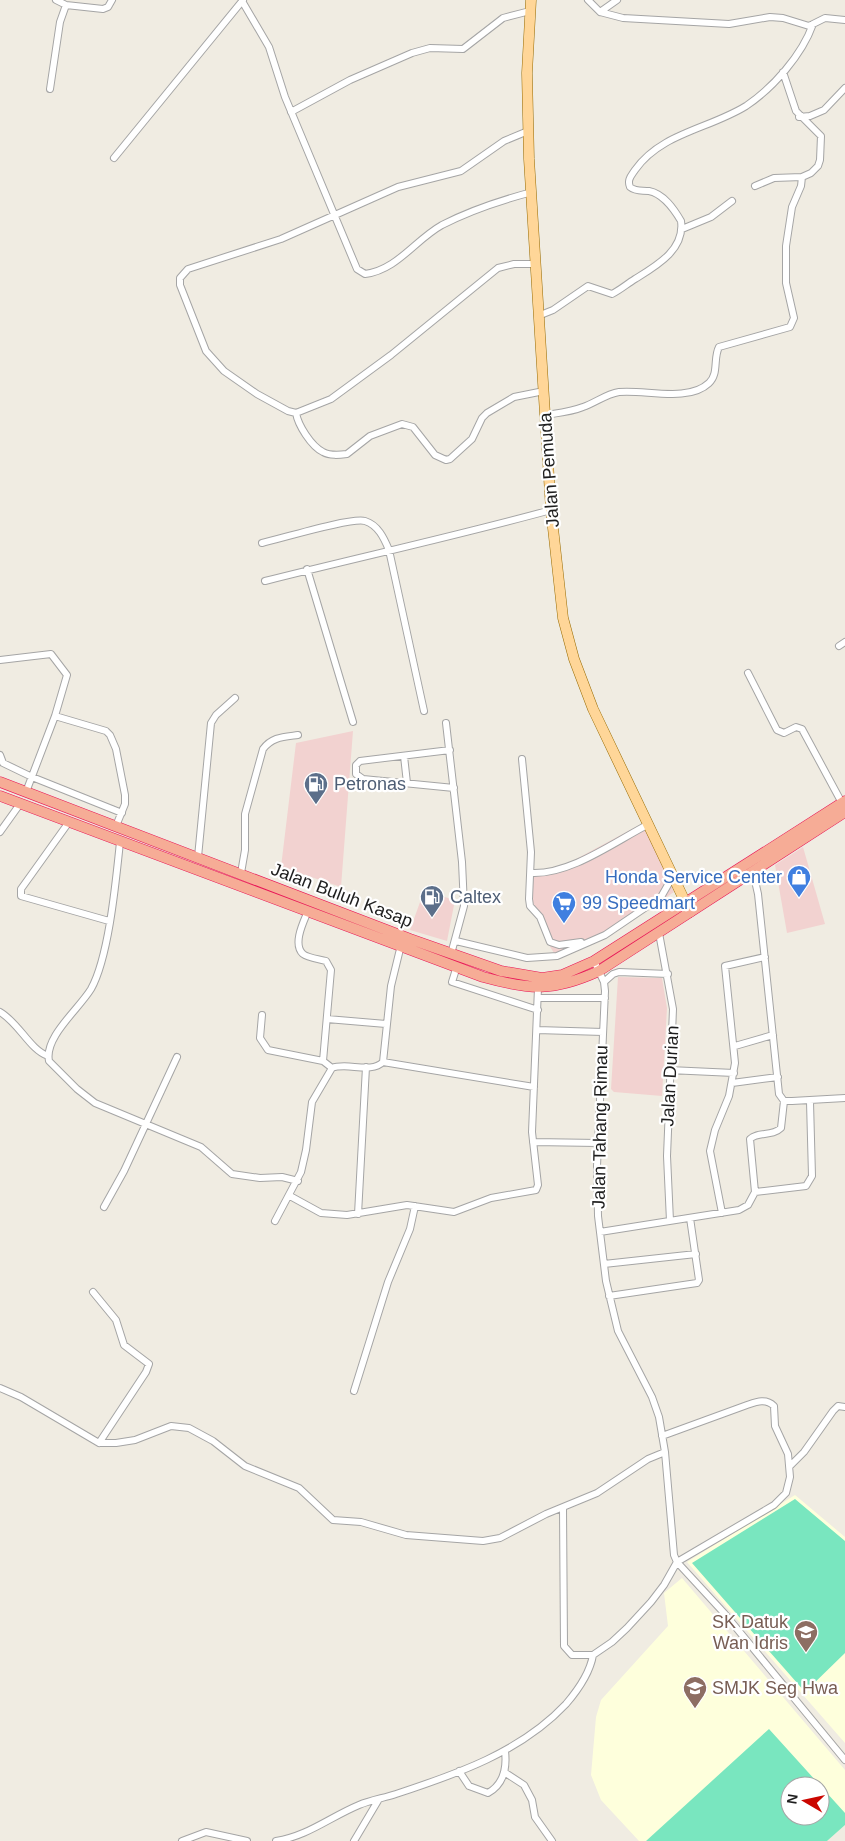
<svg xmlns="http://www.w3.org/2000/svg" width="845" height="1841" viewBox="0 0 845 1841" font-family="Helvetica,sans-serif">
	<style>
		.commercial { fill: #f2d2d0 }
		.education { fill: #feffdc; fill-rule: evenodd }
		.pitch { fill: #79e6bf; fill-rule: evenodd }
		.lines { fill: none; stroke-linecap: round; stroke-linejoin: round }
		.minor-casing { stroke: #a5a5a5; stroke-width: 8 }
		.primary-casing { stroke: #976a00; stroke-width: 11 }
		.trunk-casing { stroke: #e81557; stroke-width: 11 }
		.minor { stroke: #fff; stroke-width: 6 }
		.primary { stroke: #ffd698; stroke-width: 10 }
		.trunk { stroke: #f6ac96; stroke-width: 10 }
		.labels { text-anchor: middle; stroke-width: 4.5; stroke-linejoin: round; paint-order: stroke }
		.street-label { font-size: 18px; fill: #1e1e1e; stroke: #fff }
		.service-label { font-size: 18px; fill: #4e5e75; stroke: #fff; text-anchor: start }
		.shop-label { font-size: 18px; fill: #366cbe; stroke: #fff; text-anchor: end }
		.education-label { font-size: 18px; fill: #785e54; stroke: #fff; text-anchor: end }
	</style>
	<rect width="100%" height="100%" fill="#f0ece2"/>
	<!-- commercial -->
	<path class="commercial" d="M353,731l-12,156 -60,-20 15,-124z
		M645,822l29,70 -67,45 -50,21 -11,-18 -20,-58 2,-12h19l18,-5z
		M803,847l22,77 -38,9 -12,-68z
		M424,891l31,9 -8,41 -37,-11z
		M618,977l44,1 5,30 -5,88 -48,-4 -3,-3z"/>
	<!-- education -->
	<path class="education" d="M795,1495l50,42v206l-158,-181z
		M682,1578l163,192v55l-18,16h-188l-38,-41 -10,-25 5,-58 5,-17 67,-74 -4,-33zM790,1786h30v30h-30z"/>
	<!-- pitch -->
	<path class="pitch" d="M795,1499l50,42v112l-40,39 -113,-129z
		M769,1729l76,84v12l-18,16h-181zM790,1786h30v30h-30z"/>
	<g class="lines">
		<!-- minor casing -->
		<g class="minor-casing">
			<path id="minor" d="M56,0l10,5 37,4 5,-2 4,-7
				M588,0l12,12 23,6 106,6 41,-7 13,1 26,8 16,-8 20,2
				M242,1l27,46 16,50 72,172 8,5c32,-4 50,-34 77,-49 27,-14 60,-25 90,-33
				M600,12l17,-12
				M50,89l10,-67 6,-17
				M291,112l59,-32 62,-27 18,-5 33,1 40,-31 27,-7
				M799,117l11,-1 14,-6 21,-22
				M528,131l-24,10 -43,30 -63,16 -117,52 -93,30 -8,9v7l26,66 18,20 33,23 31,17 8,2 35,-14 60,-44 107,-87 16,-4h22
				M114,158l129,-158
				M755,186l19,-8 28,-1 9,-4 7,-7 2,-6 1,-24 -25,-25 -13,-39
				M682,229l29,-12 21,-16
				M538,316l15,-6 35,-24 24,8c8,-4 15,-10 23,-15 21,-13 50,-29 46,-58 -7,-12 -17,-27 -32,-30 -7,-1 -13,1 -19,-4 -3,-7 1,-11 5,-17 26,-37 74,-41 111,-64 27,-18 56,-51 67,-82
				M296,413c2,12 15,33 27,39 7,4 16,3 24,2l23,-18 32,-12 11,3 22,28 11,5 4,-1 22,-20 10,-21 5,-5 27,-16 30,-6
				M545,415c13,-2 26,-3 38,-8 12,-4 23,-13 36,-15 25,-3 69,11 90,-9 10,-9 4,-25 10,-36l71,-20 4,-9 -8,-35v-37l6,-39 9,-21 1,-9
				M262,543c18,-4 89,-26 103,-22 13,4 19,17 24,29l35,161
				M307,569l46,153
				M265,581c95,-24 191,-45 286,-71
				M839,646l6,-4
				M0,660l51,-6 16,21 -12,41 -29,76
				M748,673l29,57 7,3 12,-6 6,2 40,74
				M55,716l51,15 4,4 6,14 9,46v9l-9,22
				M446,723l16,139 2,44 -13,48
				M450,750l-90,11 -4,4v9l7,5 91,9
				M0,755l3,8 29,14 90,36
				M404,756l3,27
				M522,759l9,93 -2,47 1,7 10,11 10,25 9,3 22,-3
				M69,822l-48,67v7l88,25
				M0,832l20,-28
				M120,842c-4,38 -11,115 -29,147 -12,20 -47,48 -42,72l28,28 18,14 106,44 31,27 28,4 22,-1 16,4
				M198,857l13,-134 5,-8 19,-17
				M753,872l5,22 21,200 5,7h8l53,-3
				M241,873l4,-23v-36l18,-65c9,-12 20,-12 35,-14
				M531,873c39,2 83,-31 118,-49
				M308,911c-4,10 -16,33 -5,43 5,4 16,5 23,7l5,9 -8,91
				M659,933l14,76 -6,147 3,65
				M456,941l71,17 30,-2 48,-21 56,-38 12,-21
				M594,961l10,21 1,9 -8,175 1,50 8,65 12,50 34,66 7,20 6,35 9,103 3,7 47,51 121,147
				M457,966l-5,16 86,28
				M604,982l9,-8 6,-2 49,2
				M538,998h67
				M0,1012c19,11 30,38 48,44
				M262,1015l-2,23 8,12 55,11 9,7
				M327,1019l59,5
				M537,1030l66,2
				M735,1046l38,-11
				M383,1062l8,-76 10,-41
				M669,1070l65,3
				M732,1083l46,-6
				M533,1142l65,1
				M755,1192l-5,-53c8,-8 22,-2 31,-11l3,-27
				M290,1196l31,17 26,2 60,-10 47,7 37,-14 45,-8 2,-5 -6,-53 6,-144
				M104,1207l20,-36 53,-114
				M722,1213l-12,-62 5,-21 14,-34 6,-33 -10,-97 40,-9
				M358,1214l8,-147
				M275,1221l26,-49 5,-22 6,-48 20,-34c15,-6 39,6 51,-6l151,25
				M600,1232l139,-22 9,-5 7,-13 51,-6 6,-10 -2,-74
				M604,1264l92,-10
				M93,1292l23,28 8,25 25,19 -3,8 -47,71
				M609,1296l88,-13 2,-3 -9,-62
				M0,1388l21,9 78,46h17l19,-3 36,-14 18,2 24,13 32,25 54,22 34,32 28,2 45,13 77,6 17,-3 46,-24 51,-21 51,-34 17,-7
				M354,1391l34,-109 22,-53 5,-23
				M790,1466l14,-14 29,-41 5,-5 7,1
				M563,1508l1,138 8,9h21l19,-13 15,-14 24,-26 13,-17 13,-23 97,-57 12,-12 4,-16 -2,-23 -13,-28 -1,-20c-8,-8 -18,-4 -27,-1l-85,31
				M459,1771l10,15 19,7c16,-9 19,-25 17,-42
				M504,1772l20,13 8,15 3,17 17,24
				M182,1841l24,-9 41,9
				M276,1841c32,-5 54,-24 83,-36 12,-5 25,-7 37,-11 61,-20 125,-42 170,-90 12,-14 24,-31 27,-49
				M354,1841l25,-42"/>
		</g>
		<!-- primary casing -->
		<g class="primary-casing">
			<path id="primary" d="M531,0l-4,73 2,86 22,351 12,108 11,41 19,50 97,203"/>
		</g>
		<!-- trunk casing -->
		<g class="trunk-casing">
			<path id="trunk" d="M0,782l410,157 91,32 41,7 20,-3 32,-14 251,-160
				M0,796l483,181c47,13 70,15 116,-6l246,-159"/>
		</g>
		<!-- minor -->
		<use href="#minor" class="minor"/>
		<!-- primary -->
		<use href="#primary" class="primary"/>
		<!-- trunk -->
		<use href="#trunk" class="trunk"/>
	</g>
	<!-- icons -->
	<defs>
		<g id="fuel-pin" transform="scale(1.25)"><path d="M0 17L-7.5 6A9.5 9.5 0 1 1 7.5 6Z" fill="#5c6f8a" stroke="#fff"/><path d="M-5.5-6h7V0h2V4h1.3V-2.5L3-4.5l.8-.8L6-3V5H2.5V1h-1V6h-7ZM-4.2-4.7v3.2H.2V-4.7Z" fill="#fff"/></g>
		<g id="shop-pin" transform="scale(1.25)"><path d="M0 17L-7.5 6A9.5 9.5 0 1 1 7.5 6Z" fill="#3f7fe0" stroke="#fff"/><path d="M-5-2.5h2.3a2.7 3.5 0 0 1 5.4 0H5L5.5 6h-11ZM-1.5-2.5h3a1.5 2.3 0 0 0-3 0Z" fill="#fff"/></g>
		<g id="supermarket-pin" transform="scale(1.25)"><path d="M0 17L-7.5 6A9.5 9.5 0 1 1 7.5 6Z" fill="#3f7fe0" stroke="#fff"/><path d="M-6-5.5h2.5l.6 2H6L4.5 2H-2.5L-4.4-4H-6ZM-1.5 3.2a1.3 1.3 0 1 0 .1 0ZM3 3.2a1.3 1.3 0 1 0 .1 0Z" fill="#fff"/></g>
		<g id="school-pin" transform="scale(1.25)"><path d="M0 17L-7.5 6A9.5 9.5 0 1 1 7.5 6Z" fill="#8d6e63" stroke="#fff"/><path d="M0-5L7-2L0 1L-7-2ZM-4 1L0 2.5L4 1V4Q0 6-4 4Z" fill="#fff"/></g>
	</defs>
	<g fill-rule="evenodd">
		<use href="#fuel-pin" x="316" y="784"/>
		<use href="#shop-pin" x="799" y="877"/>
		<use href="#fuel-pin" x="432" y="897"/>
		<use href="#supermarket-pin" x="564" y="903"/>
		<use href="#school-pin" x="806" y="1632"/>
		<use href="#school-pin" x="695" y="1688"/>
	</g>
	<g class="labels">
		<!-- street labels -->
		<g class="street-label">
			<text transform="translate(549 470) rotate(-94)" y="6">Jalan Pemuda</text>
			<text transform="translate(342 895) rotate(21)" y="6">Jalan Buluh Kasap</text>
			<text transform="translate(670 1076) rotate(-87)" y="6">Jalan Durian</text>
			<text transform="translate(600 1127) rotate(-89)" y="6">Jalan Tahang Rimau</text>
		</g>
		<!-- service labels -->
		<g class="service-label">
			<text x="334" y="790">Petronas</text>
			<text x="450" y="903">Caltex</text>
		</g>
		<!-- shop labels -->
		<g class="shop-label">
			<text x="782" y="883">Honda Service Center</text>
			<text x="582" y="909" text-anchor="start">99 Speedmart</text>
		</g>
		<!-- education labels -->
		<g class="education-label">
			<text x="788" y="1628">SK Datuk<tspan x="788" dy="21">Wan Idris</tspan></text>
			<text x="712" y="1694" text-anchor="start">SMJK Seg Hwa</text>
		</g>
	</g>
	<!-- north arrow -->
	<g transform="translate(805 1801) rotate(279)"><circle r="24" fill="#ffffff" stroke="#a5a5a5"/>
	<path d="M0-4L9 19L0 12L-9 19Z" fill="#cb0600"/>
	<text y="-8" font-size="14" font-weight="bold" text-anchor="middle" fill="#1e1e1e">N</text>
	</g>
</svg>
